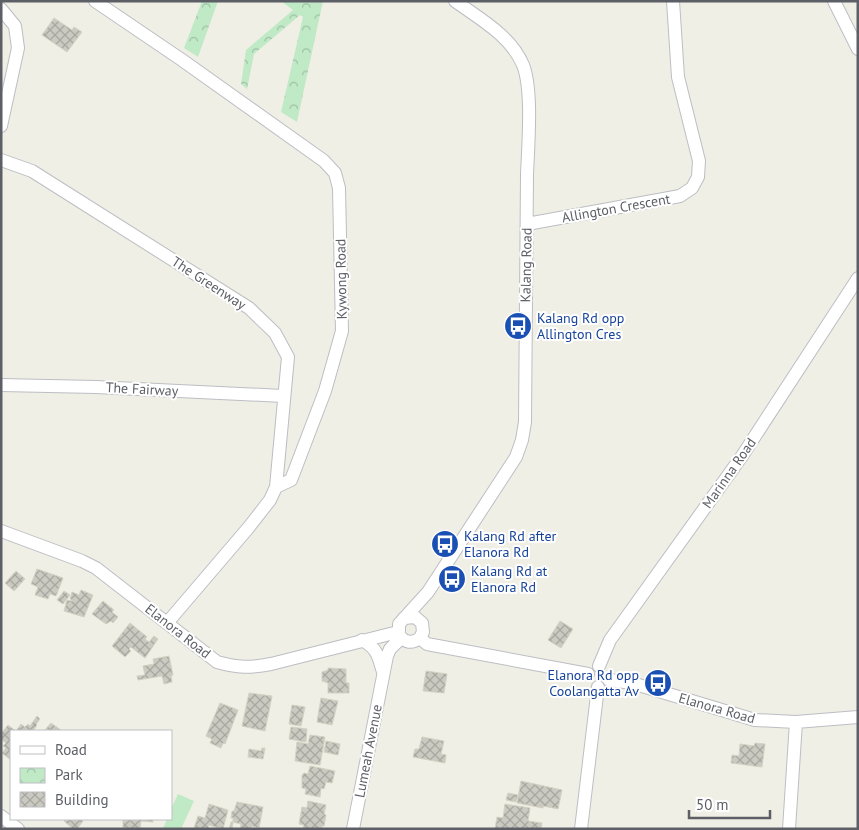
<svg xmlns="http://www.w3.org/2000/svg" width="859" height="830" viewBox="0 0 859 830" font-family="'PT Sans',sans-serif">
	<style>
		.park { fill: url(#park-crowns) }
		.pitch { fill: #c0e9c6 }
		.building { fill: url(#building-cross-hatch); stroke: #d5d2c3 }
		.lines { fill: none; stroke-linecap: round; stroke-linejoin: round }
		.minor-casing { stroke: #bcbec4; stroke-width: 14 }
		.minor { stroke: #fff; stroke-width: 12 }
		.labels { text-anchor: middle; stroke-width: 4; stroke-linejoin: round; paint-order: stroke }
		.street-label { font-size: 14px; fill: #5c5f66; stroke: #fff }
		.transit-label { font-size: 14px; fill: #164399; stroke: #fff; text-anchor: start }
	</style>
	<defs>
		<pattern id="park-crowns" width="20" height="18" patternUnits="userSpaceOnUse" patternTransform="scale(1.25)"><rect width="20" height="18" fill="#c0e9c6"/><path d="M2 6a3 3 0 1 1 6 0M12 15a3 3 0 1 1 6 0" fill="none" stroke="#9fc0a5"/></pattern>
		<pattern id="building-cross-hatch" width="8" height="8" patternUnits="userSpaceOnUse" patternTransform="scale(1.25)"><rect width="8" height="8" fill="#cbcac1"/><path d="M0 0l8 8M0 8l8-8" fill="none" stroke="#a8a7a1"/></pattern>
	</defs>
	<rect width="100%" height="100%" fill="#f0efe5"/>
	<!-- park -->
	<path class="park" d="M202,1h16l-20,56 -14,-9z
		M281,1h42l-26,121 -16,-10 22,-95 -3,-2 -46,39 -7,35 -6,-5 5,-34 47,-40z"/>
	<!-- pitch -->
	<path class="pitch" d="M178,794l16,7 -13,28h-18l4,-10h4v-10z"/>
	<!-- building -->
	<path class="building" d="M54,18l18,12 2,-3 8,5 -15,20 -25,-17z
		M37,569l26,9 -7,18 -6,-2 -2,5 -13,-4 3,-8 -7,-3z
		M16,571l9,8 -11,12 -9,-8z
		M81,590l12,5 -9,22 -20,-6 3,-11 5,1v-1l-2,-1 2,-7 7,3z
		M64,591l6,4 -7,9 -6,-4z
		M103,601l11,9 -2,2 6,5 -5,6 -2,-2 -5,3 -14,-10z
		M560,621l13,8 -12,19 -13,-8z
		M130,623l17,14 -2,2 4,3 5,-6 4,3 -13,19 -14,-11 -2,2 2,2 -6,6 -13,-11z
		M169,656l4,19 -2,1 1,6 -8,2 -2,-8 -24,4 -1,-4 8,-1 -2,-9 11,-2 -1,-5z
		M328,668l18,1v14h3v10h-21v-10l-6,-2v-9l6,-2z
		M426,671l21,3 -3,19 -21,-2z
		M249,693l23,3 -7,35 -23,-5z
		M321,698l17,3 -6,24 -15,-3z
		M220,703l18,7 -13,34 -2,-1 -2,5 -11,-5 2,-4 -6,-3z
		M292,705l13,2 -4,19 -12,-2z
		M37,716l3,3 -4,5 1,1 -4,6h-22v29l-9,-7 4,-5 -3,-2 3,-3 -5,-4v-5l7,-9 8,6 5,-7 4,3 3,-3 2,2z
		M51,723l11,8h-18z
		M291,727l16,2 -1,13 -17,-3z
		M310,735l15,2 -5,28 -25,-4 2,-19 11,2z
		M422,737l22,4 -3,13 5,1 -1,8 -32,-6 2,-8h4z
		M326,741l14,3 -2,11 -14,-3z
		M755,743l10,1 -3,23 -31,-4 1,-8 7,1 1,-12 14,2z
		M262,748h3l-2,11 -15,-2 1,-8 12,2z
		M310,766l25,5 -3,12 -6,-1 -2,7 -3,-1 -1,9 -15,-3 1,-5 -4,-1v-13l2,-2 4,1z
		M521,781l41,9 -4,19 -15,-3v2l-26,-5z
		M508,793l10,2 -2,7 -10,-2z
		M308,801l18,4 -2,9 2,1 -2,11h-2l-1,3h-18l1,-4 -5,-1 3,-17 5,1z
		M237,802l26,5 -4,21 -7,-2 -1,3h-11l1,-5 -8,-2 -1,7h-3l2,-7h2v-4h-2l1,-7h2z
		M209,804l19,6 -5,19 -14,-4 -1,4 -14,-1 4,-12 7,2z
		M505,804l25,4 -2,13 14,2 -1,6h-46l2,-12 6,1z
		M66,819h14l3,2 -6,8h-4l-9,-8z
		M123,819h30v3l-12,-1 -1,8 -17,-1z"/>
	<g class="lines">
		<!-- minor casing -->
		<g class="minor-casing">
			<path id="minor" d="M95,1l87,59 142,101 11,12 4,15 3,143 -17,60 -34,89 -15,7 -6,13 -21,27 -82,96
				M834,1l24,48
				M1,9l14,17 3,22 -17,78
				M1,160l31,11 217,137 26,25 13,24 -12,130
				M527,224l153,-28 12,-8 6,-11 1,-16 -21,-84 -5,-76
				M1,385l95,2 187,9
				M1,531l81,30 14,7 121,94c21,6 33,6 54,2l127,-32
				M404,618l11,-1 7,6 1,9 -3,6c-8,6 -15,5 -21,-3v-11l29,-32 88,-135 6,-17 3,-18c1,-82 1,-165 2,-247 1,-28 6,-85 -4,-110 -12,-29 -43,-46 -68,-64
				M420,638l7,6 161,30
				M362,640c16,9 16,16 21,32
				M599,666l11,-26 132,-184 116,-178
				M609,680l23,3 123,37 41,2 62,-5
				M1,816l17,13
				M353,829l34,-173 3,-7 11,-11
				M581,829l17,-142
				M789,829l7,-107"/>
		</g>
		<!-- minor -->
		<use href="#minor" class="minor"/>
	</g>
	<!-- icons -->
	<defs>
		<g id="bus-disc" transform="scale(1.4375)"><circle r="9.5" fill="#1a4fb4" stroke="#fff"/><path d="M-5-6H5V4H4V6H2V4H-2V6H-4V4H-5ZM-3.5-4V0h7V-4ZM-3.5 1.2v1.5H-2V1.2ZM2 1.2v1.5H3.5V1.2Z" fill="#fff"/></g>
	</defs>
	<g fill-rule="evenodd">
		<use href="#bus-disc" x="518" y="326"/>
		<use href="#bus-disc" x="445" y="544"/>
		<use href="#bus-disc" x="452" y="579"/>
		<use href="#bus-disc" x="658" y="683"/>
	</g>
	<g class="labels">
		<!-- street labels -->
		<g class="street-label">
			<text transform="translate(616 208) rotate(-10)" y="5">Allington Crescent</text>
			<text transform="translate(526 265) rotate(-89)" y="5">Kalang Road</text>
			<text transform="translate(341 279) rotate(-91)" y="5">Kywong Road</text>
			<text transform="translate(209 283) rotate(33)" y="5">The Greenway</text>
			<text transform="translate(142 389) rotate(3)" y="5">The Fairway</text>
			<text transform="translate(729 473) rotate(-55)" y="5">Marinna Road</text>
			<text transform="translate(178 631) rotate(38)" y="5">Elanora Road</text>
			<text transform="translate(717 708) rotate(16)" y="5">Elanora Road</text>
			<text transform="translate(368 751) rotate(-79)" y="5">Lumeah Avenue</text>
		</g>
		<!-- transit labels -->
		<g class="transit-label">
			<text x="537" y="323">Kalang Rd opp<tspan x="537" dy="16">Allington Cres</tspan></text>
			<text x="464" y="541">Kalang Rd after<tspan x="464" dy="16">Elanora Rd</tspan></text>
			<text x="471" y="576">Kalang Rd at<tspan x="471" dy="16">Elanora Rd</tspan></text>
			<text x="639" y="680" text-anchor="end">Elanora Rd opp<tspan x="639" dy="16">Coolangatta Av</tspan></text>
		</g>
	</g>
	<!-- border -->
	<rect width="859" height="830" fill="none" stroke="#5c5f66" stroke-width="5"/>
	<!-- legend -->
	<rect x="10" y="730" width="162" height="90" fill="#ffffff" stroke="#bebfc2"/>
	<rect x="20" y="746" width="25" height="8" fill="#ffffff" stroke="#bebfc2"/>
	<text x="55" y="755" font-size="15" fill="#5c5f66">Road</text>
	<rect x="20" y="768" width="25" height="15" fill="url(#park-crowns)" stroke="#bebfc2"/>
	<text x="55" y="780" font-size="15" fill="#5c5f66">Park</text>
	<rect x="20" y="792" width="25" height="15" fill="url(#building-cross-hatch)" stroke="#bebfc2"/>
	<text x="55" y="805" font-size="15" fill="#5c5f66">Building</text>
	<!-- scale -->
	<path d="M689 810v8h81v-8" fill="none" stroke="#5c5f66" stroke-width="2.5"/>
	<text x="696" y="810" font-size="15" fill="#5c5f66" stroke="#ffffff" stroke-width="4" paint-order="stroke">50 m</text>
</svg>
